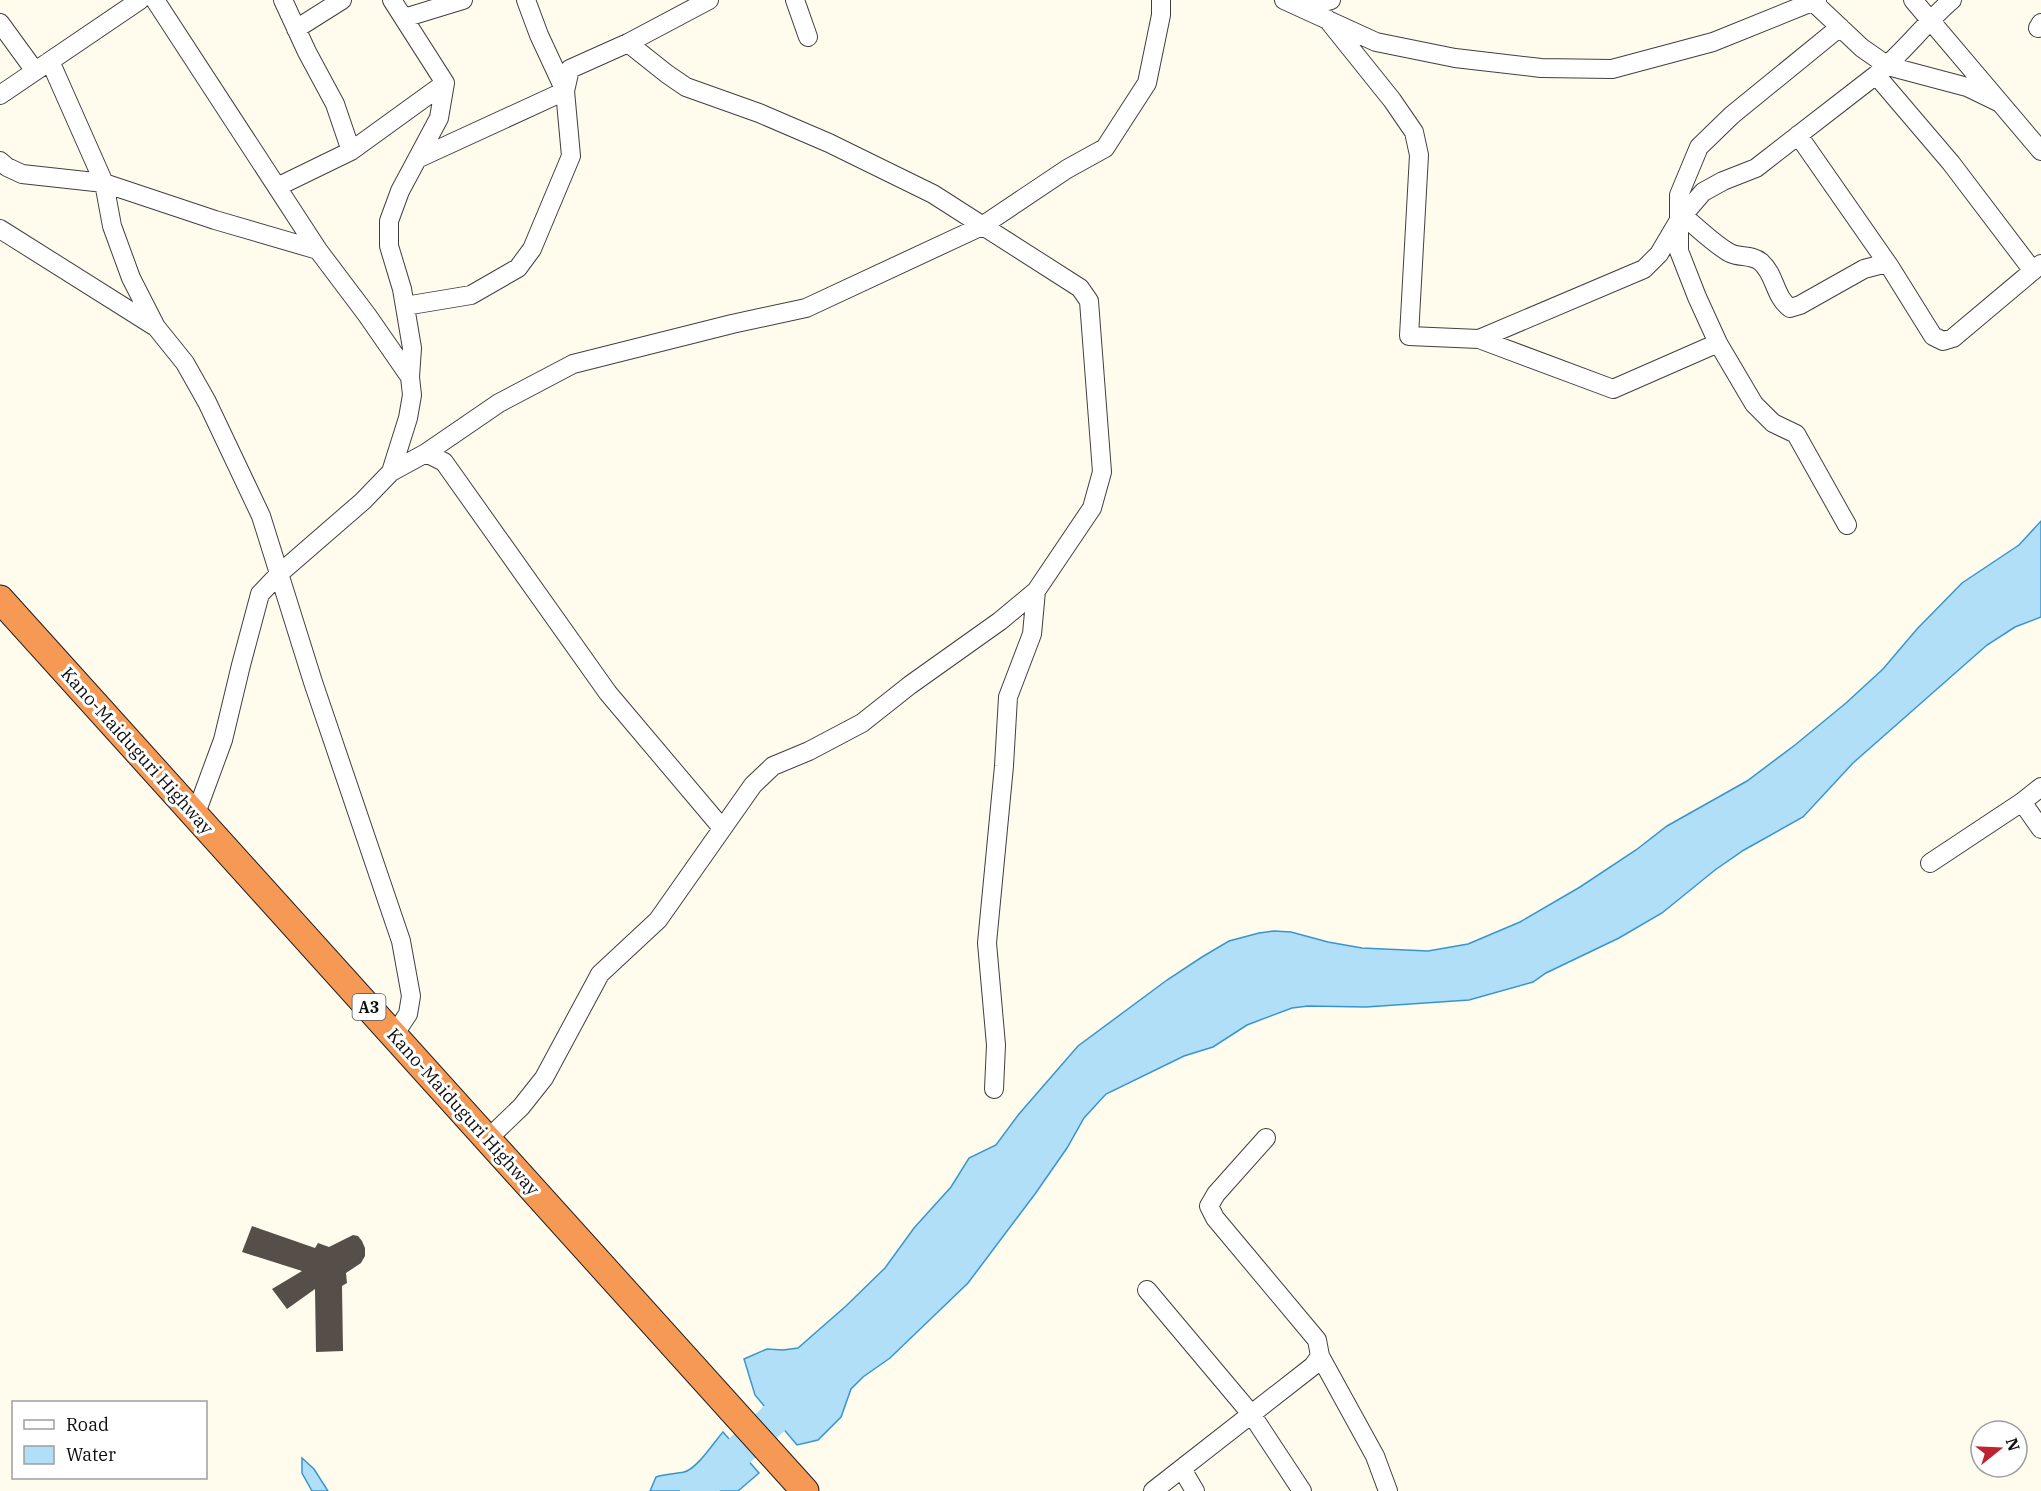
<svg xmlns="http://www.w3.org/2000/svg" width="2041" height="1491" viewBox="0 0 2041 1491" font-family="'IBM Plex Serif',serif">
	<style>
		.water { fill: #b1dff7; stroke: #3796cf; stroke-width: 1.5 }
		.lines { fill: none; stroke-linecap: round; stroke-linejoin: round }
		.river { stroke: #b1dff7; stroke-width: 32 }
		.building { fill: #564e49 }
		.minor-casing { stroke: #404040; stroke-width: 20 }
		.highway-casing { stroke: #1e1e1e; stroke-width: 29 }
		.minor { stroke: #fff; stroke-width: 18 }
		.highway { stroke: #f69954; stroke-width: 27 }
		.labels { text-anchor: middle; stroke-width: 6; stroke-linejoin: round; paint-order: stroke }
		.shield { fill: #fff; stroke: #565656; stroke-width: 1.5 }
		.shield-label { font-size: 16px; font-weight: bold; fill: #0d0d0d }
		.street-label { font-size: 18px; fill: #0d0d0d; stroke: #fff }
	</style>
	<rect width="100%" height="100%" fill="#fffbed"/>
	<!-- water -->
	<path class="water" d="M2041,521v96l-26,10 -28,18 -134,118 -50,54 -59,33 -29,20 -53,43 -43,25 -73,35 -13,9 -64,18 -103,7 -58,-1 -16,2 -45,17 -34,22 -29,9 -78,38 -22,24 -17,30 -32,46 -67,89 -78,75 -27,19 -12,12 -10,28 -23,23 -21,5 -42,-50 -11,-36 23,-10 16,1 15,-2 48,-42 39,-38 29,-40 37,-41 18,-29 27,-13 23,-31 59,-68 89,-66 35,-23 27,-16 30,-8 15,-2 17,1 37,10 34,6 66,3 40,-7 52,-22 60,-35 56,-37 31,-24 80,-45 48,-36 51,-42 37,-34 34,-40 45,-46 57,-38z
		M723,1432l36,41 -21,18h-88l6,-14c9,-3 19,-3 28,-5 13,-3 30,-30 39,-40z
		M302,1458l12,11 14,22h-16l-10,-18z"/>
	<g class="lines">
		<!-- river -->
		<path class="river" d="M696,1491l109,-101"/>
	</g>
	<!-- building -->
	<path class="building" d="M252,1226l63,22 3,-5 11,4 24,-12 5,1 4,5 3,7v8l-4,7 -15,10 1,10 -5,3 1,65 -27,1 -1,-63 -28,20 -15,-20 30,-18 -60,-19z"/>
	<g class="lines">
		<!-- minor casing -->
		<g class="minor-casing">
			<path id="minor" d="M155,0l163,250 49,65 43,62
				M283,0l24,52 28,52 16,47
				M526,0l13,35 26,56 5,-22 58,-26 81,-43
				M795,0l13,37
				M1284,0l92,42 79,16 86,10 71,1 101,-27 104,-42
				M1811,0l51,48 26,18 79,21 31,15
				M1913,0l128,151
				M1302,8l29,-8
				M404,18l59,-18
				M1327,19l65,81 22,32 5,23 -10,181 70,3 134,50 105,-46
				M0,23l35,48
				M1840,27l-108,88 -33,32 -20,48v56l18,46 21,46 36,61 19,19 23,11 51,91
				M2038,28l3,-5
				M296,29l46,-29
				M50,61l54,122 8,43 19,52 25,49 29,36 22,39 54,114 52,166 88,259 10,55 -3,18 -14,21
				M1876,75l75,88 82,108
				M0,95l140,-95
				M1798,135l92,132
				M0,161l7,6 15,7 82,9 111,37 103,30
				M277,187l74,-36 94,-68
				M1682,215c14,11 33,30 48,38 10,5 21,1 31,9 15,14 13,34 29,46l10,-3 64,-36 19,-5 7,3 43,69 10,5 10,-3 88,-74
				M0,229l154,97
				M405,306l66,-11 47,-27 14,-19 39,-93 -6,-65 -148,68
				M1479,339l165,-70 15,-15 20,-34 24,-28 20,-11 33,-13 120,-93c28,-23 49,-52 76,-75
				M426,453l18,9 164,231 114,135
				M391,472l17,-54 4,-23 -2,-18 2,-29 -10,-59 -13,-43v-25l11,-30 39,-73 6,-35 -53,-83
				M2022,802l19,27
				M195,816l28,-76 18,-75 19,-71 20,-21 83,-72 28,-29 35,-19 73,-50 74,-39 159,-40 74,-16 176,-82 85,-57 38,-21 42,-65 14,-68v-15
				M1930,863l92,-61 19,-15
				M994,1089l2,-44 -9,-102 17,-177 4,-69 24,-63 4,-43
				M485,1136l11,-5 25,-24 23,-29 56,-104 58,-54 95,-135 20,-19 36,-15 53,-28 48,-38 90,-64 36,-30 56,-83 10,-36 -13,-171 -9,-13 -147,-94 -104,-51 -70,-30 -73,-26 -19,-13 -39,-31
				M1147,1290l105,125 50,76
				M1320,1356l55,100 13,35
				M1182,1469l13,22
				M1153,1491l160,-125 7,-10 -3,-16 -102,-122 -6,-12 7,-12 50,-56"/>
		</g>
		<!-- highway casing -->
		<g class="highway-casing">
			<path id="highway" d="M0,599l805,892"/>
		</g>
		<!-- minor -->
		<use href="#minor" class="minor"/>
		<!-- highway -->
		<use href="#highway" class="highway"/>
	</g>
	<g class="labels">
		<!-- shield labels -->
		<rect class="shield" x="352.5" y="994" width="33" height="26" rx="4.5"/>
		<g class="shield-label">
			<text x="369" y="1013">A3</text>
		</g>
		<!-- street labels -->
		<g class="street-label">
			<text transform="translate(137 751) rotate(48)" y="6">Kano-Maiduguri Highway</text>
			<text transform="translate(463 1112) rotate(48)" y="6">Kano-Maiduguri Highway</text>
		</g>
	</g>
	<!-- legend -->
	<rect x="12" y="1401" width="195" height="78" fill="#ffffff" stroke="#9e9e9e" stroke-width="1.5"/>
	<rect x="24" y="1420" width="30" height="9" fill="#ffffff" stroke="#9e9e9e" stroke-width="1.5"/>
	<text x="66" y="1431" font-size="18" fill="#0d0d0d">Road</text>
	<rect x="24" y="1446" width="30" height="18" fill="#b1dff7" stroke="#9e9e9e" stroke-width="1.5"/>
	<text x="66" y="1461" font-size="18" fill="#0d0d0d">Water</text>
	<!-- north arrow -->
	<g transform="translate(1999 1449) rotate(72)"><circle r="28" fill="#ffffff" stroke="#9e9e9e" stroke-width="1.5"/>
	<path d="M0-4.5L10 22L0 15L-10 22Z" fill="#be232f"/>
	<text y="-9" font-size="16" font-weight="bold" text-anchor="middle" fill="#0d0d0d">N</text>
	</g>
</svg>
